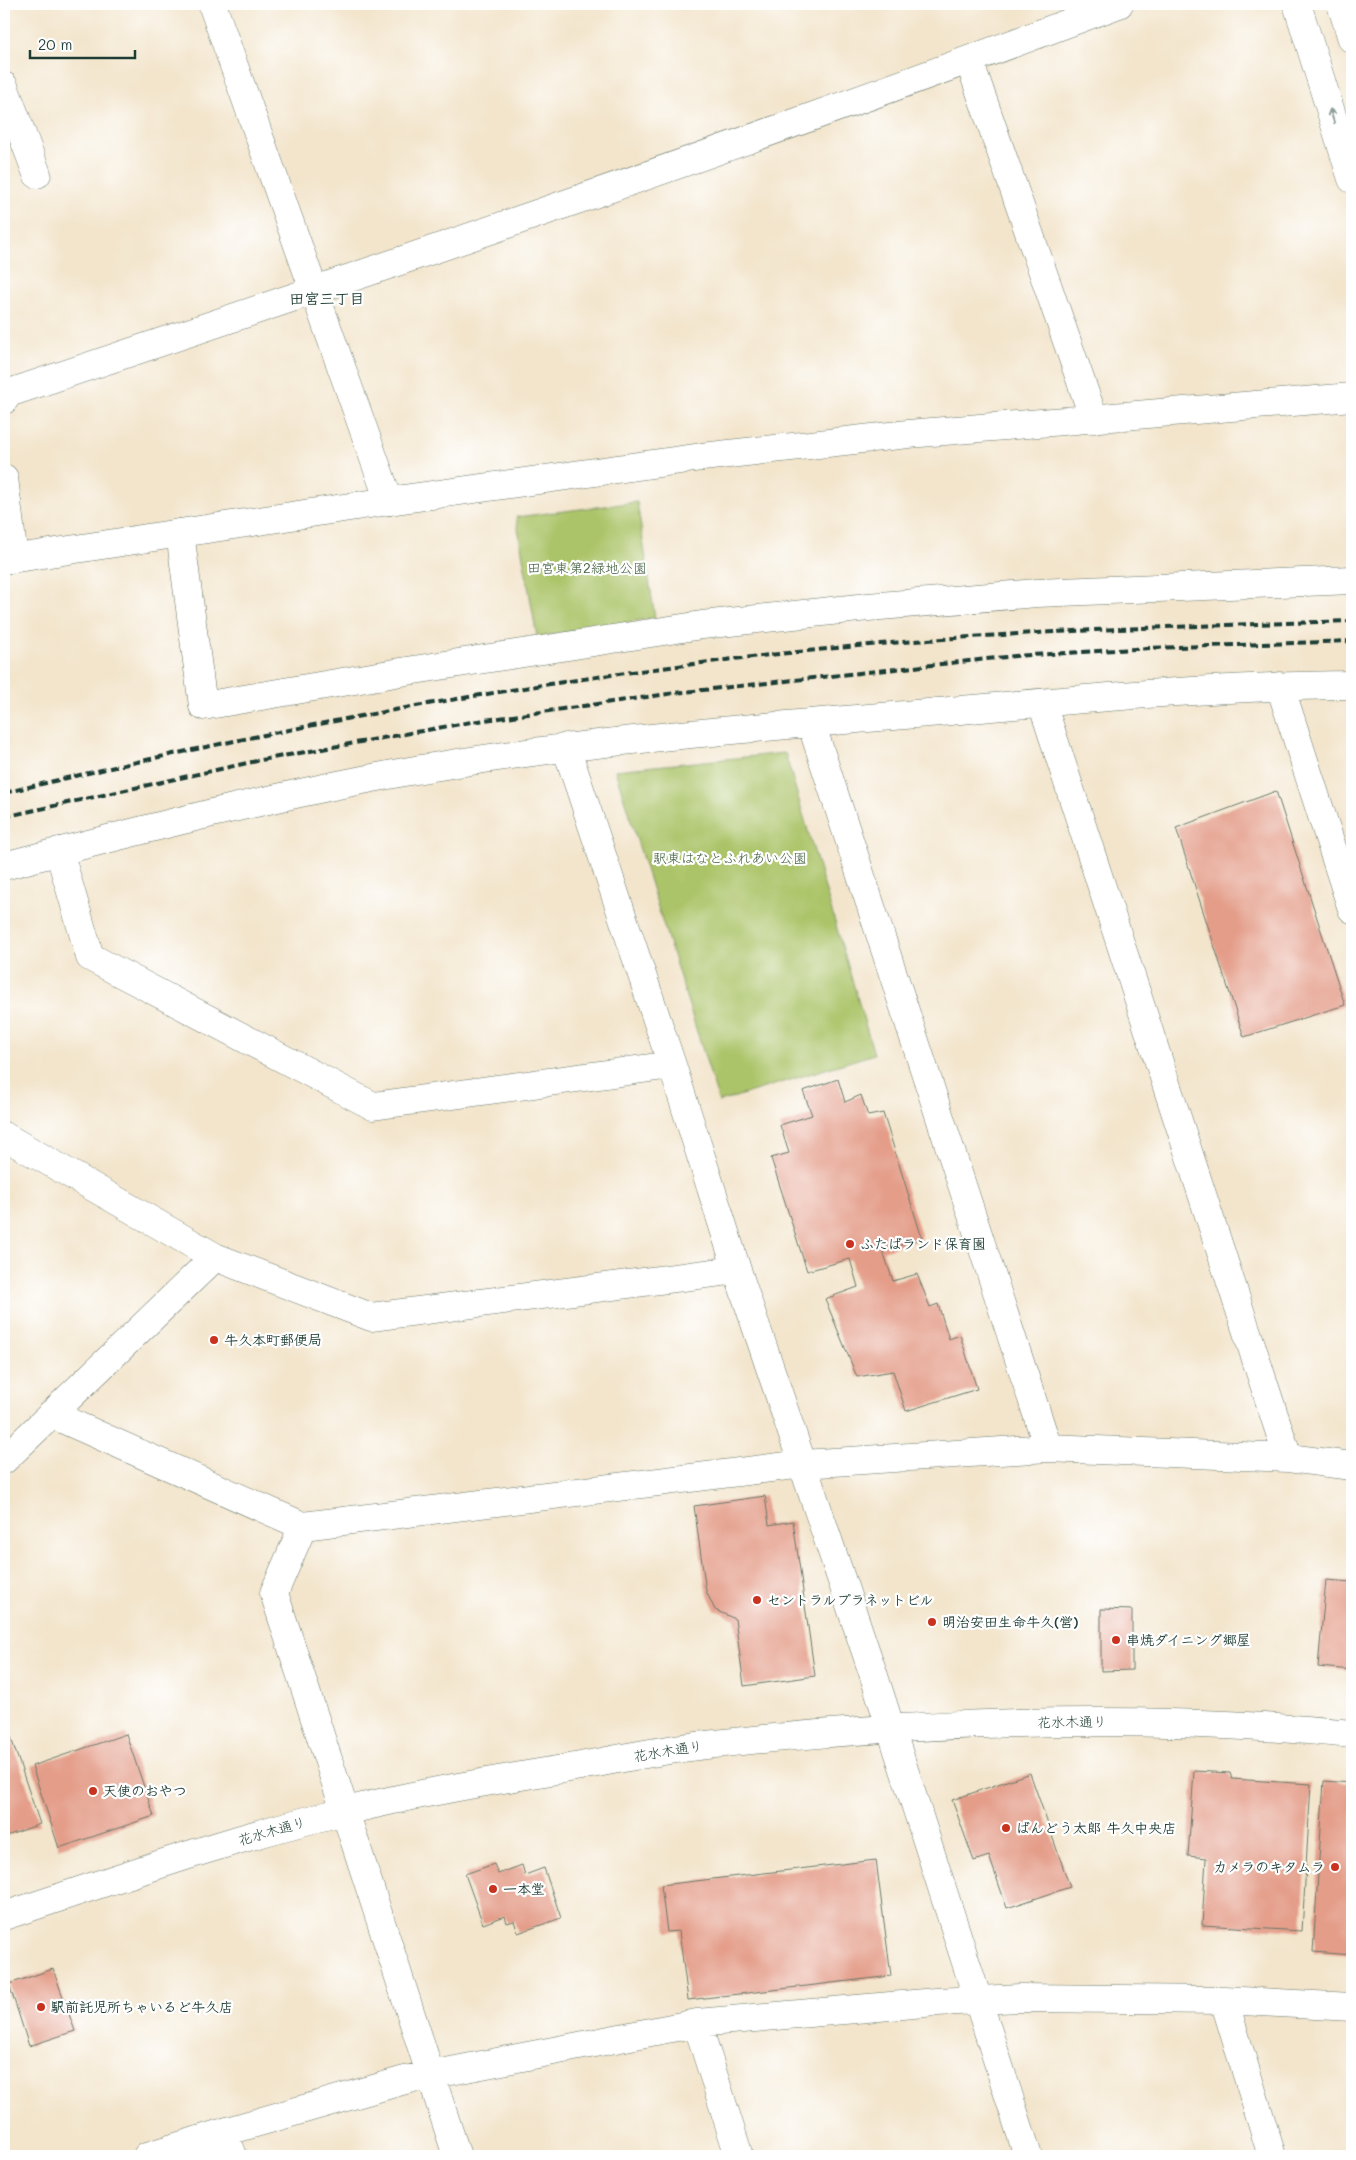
<svg xmlns="http://www.w3.org/2000/svg" width="1356" height="2160" viewBox="0 0 1356 2160" font-family="Mali,'Klee One',sans-serif">
	<style>
		.green { fill: #acc469; stroke: #66804e }
		.building { fill: #e49d89 }
		.lines { fill: none; stroke-linecap: round; stroke-linejoin: round }
		.minor-casing { stroke: #697869; stroke-width: 29 }
		.tertiary-casing { stroke: #697869; stroke-width: 29 }
		.minor { stroke: #fff; stroke-width: 28 }
		.tertiary { stroke: #fff; stroke-width: 28 }
		.rail { stroke: #1f3d34; stroke-width: 4; stroke-dasharray: 8 4; stroke-linecap: butt }
		.oneway { stroke: #8f9e9a }
		.poi-dot { fill: #c8321e; stroke: #fff; stroke-width: 2 }
		.labels { text-anchor: middle; stroke-width: 4.5; stroke-linejoin: round; paint-order: stroke }
		.park-label { font-size: 14px; fill: #425f41; stroke: #fff }
		.poi-label { font-size: 14px; font-weight: bold; fill: #1f3d34; stroke: #fff; text-anchor: start }
		.street-label { font-size: 14px; fill: #1f3d34; stroke: #fff }
		.neighbourhood-label { font-size: 15px; font-weight: bold; fill: #1f3d34; stroke: #fff }
	</style>
	<rect width="100%" height="100%" fill="#fff"/>
	<filter id="ink" filterUnits="userSpaceOnUse"><feTurbulence type="fractalNoise" baseFrequency=".02" numOctaves="2"/><feDisplacementMap in="SourceGraphic" scale="10" xChannelSelector="R" yChannelSelector="G"/><feConvolveMatrix kernelMatrix="1 2 1 2 8 2 1 2 1" color-interpolation-filters="sRGB"/></filter>
	<filter id="wash" filterUnits="userSpaceOnUse"><feTurbulence type="fractalNoise" baseFrequency=".0096" numOctaves="4" result="noise"/><feDisplacementMap in="SourceGraphic" scale="20" xChannelSelector="R" yChannelSelector="G"/><feGaussianBlur stdDeviation="1.12" result="paint"/><feColorMatrix in="noise" values="0 0 0 0 0 0 0 0 0 0 0 0 0 0 0 0 0 1.4 0 .05"/><feComposite in="paint" operator="in"/></filter>
	<g filter="url(#wash)">
		<rect width="100%" height="100%" fill="#f3e5cc"/>
		<!-- green -->
		<path class="green" d="M637,502l18,116 -118,19 -21,-120z
			M785,753l89,301 -155,48 -104,-332z"/>
		<g id="blocks">
			<!-- building -->
			<path class="building" d="M1276,791l69,214 -101,32 -68,-209z
				M838,1079l7,23 16,-7 7,21 15,-3 39,125 -39,13 10,30 24,-7 13,33 8,-3 11,35 11,-4 17,54 -71,22 -13,-40 -36,6 -32,-78 33,-12 -8,-28 -43,12 -36,-113 18,-5 -9,-28 32,-10 -9,-24z
				M765,1496l4,29 24,-4 22,155 -71,10 -9,-67 -20,-9 -9,-19 -12,-85z
				M1326,1580l26,2v88l-34,-3z
				M1101,1609l31,1v60l-31,1z
				M7,1726l33,98 -36,13v-110z
				M126,1734l28,82 -95,32 -27,-82z
				M1194,1771l36,2 2,6 79,5 -9,147 -100,-6 4,-67 -18,-2z
				M1030,1773l40,114 -63,21 -18,-52 -15,5 -22,-61z
				M1324,1781l28,2v172l-39,-3z
				M876,1860l15,116 -203,24 -9,-69 -12,1 -6,-47z
				M494,1864l4,10 24,-9 3,10 19,-7 17,50 -43,15 -4,-12 -7,2 -2,-7 -22,8 -18,-50z
				M53,1969l22,62 -46,15 -20,-62z"/>
		</g>
	</g>
	<g filter="url(#ink)">
		<use href="#blocks" fill-opacity="0" stroke="#697869" stroke-width="1"/>
		<g class="lines">
			<!-- minor casing -->
			<g class="minor-casing">
				<path id="minor" d="M212,4l177,497
					M969,60l125,359
					M4,86l33,88
					M4,400l5,-7c372,-124 743,-251 1110,-389
					M4,478l10,80
					M180,533l23,173 198,-34 301,-47 166,-18 169,-14 315,-13
					M1280,686l72,223
					M1042,703l246,755
					M811,723l237,725
					M566,747l106,318 65,205 137,406 154,480
					M59,851l31,106 283,149 299,-41
					M4,866c132,-35 265,-69 400,-94 173,-31 349,-44 524,-59 142,-13 282,-27 424,-28
					M4,1136l211,121 156,60 366,-47
					M51,1414l252,112
					M4,1460l211,-203
					M1224,2000l48,156
					M697,2023l42,133
					M224,2132l9,24
					M147,2156l77,-24 181,-52 292,-57 239,-21 84,-4 204,2 128,7
					M457,2156l-183,-563 29,-67 500,-62 245,-16 240,10 64,8"/>
			</g>
			<!-- tertiary casing -->
			<g class="tertiary-casing">
				<path id="tertiary" d="M1297,4l55,175
					M1341,4l11,35
					M4,560l385,-59 313,-44 206,-23 444,-37
					M4,1916c113,-37 226,-78 342,-105 72,-18 144,-30 217,-42 47,-8 95,-19 143,-24 213,-24 432,-32 646,-11"/>
			</g>
			<!-- minor -->
			<use href="#minor" class="minor"/>
			<!-- tertiary -->
			<use href="#tertiary" class="tertiary"/>
			<!-- rail -->
			<path class="rail" d="M4,793c288,-70 581,-123 876,-149 157,-14 315,-18 472,-23
				M4,817l257,-57 210,-38 204,-29 340,-37 135,-8 202,-7"/>
		</g>
		<!-- one-way arrows -->
		<defs><path id="oneway-shaft" d="M-6 0H5M1.5-3L5.5 0L1.5 3" fill="none" stroke-width="1.6" stroke-linecap="round" stroke-linejoin="round" transform="scale(1.25)"/></defs>
		<use class="oneway" href="#oneway-shaft" transform="translate(1332 116) rotate(-107)"/>
	</g>
	<!-- markers -->
	<g class="poi-dot">
		<circle cx="850" cy="1244" r="5"/>
		<circle cx="214" cy="1340" r="5"/>
		<circle cx="757" cy="1600" r="5"/>
		<circle cx="932" cy="1622" r="5"/>
		<circle cx="1116" cy="1640" r="5"/>
		<circle cx="93" cy="1791" r="5"/>
		<circle cx="1006" cy="1828" r="5"/>
		<circle cx="1335" cy="1867" r="5"/>
		<circle cx="493" cy="1889" r="5"/>
		<circle cx="41" cy="2007" r="5"/>
	</g>
	<g class="labels">
		<!-- park labels -->
		<g class="park-label">
			<text x="587" y="573">田宮東第2緑地公園</text>
			<text x="730" y="863">駅東はなとふれあい公園</text>
		</g>
		<!-- poi labels -->
		<g class="poi-label">
			<text x="860" y="1249">ふたばランド保育園</text>
			<text x="224" y="1345">牛久本町郵便局</text>
			<text x="767" y="1605">セントラルプラネットビル</text>
			<text x="942" y="1627">明治安田生命牛久(営)</text>
			<text x="1126" y="1645">串焼ダイニング郷屋</text>
			<text x="103" y="1796">天使のおやつ</text>
			<text x="1016" y="1833">ばんどう太郎 牛久中央店</text>
			<text x="1325" y="1872" text-anchor="end">カメラのキタムラ</text>
			<text x="503" y="1894">一本堂</text>
			<text x="51" y="2012">駅前託児所ちゃいるど牛久店</text>
		</g>
		<!-- street labels -->
		<g class="street-label">
			<text transform="translate(1072 1722) rotate(-1)" y="5">花水木通り</text>
			<text transform="translate(668 1751) rotate(-9)" y="5">花水木通り</text>
			<text transform="translate(272 1831) rotate(-16)" y="5">花水木通り</text>
		</g>
		<!-- neighbourhood labels -->
		<g class="neighbourhood-label">
			<text x="327" y="304">田宮三丁目</text>
		</g>
	</g>
	<!-- margin -->
	<rect width="1356" height="2160" fill="none" stroke="#fff" stroke-width="20"/>
	<!-- scale -->
	<path d="M30 50v8h105v-8" fill="none" stroke="#1f3d34" stroke-width="2.5"/>
	<text x="38" y="50" font-size="15" fill="#1f3d34" stroke="#ffffff" stroke-width="4" paint-order="stroke">20 m</text>
</svg>
